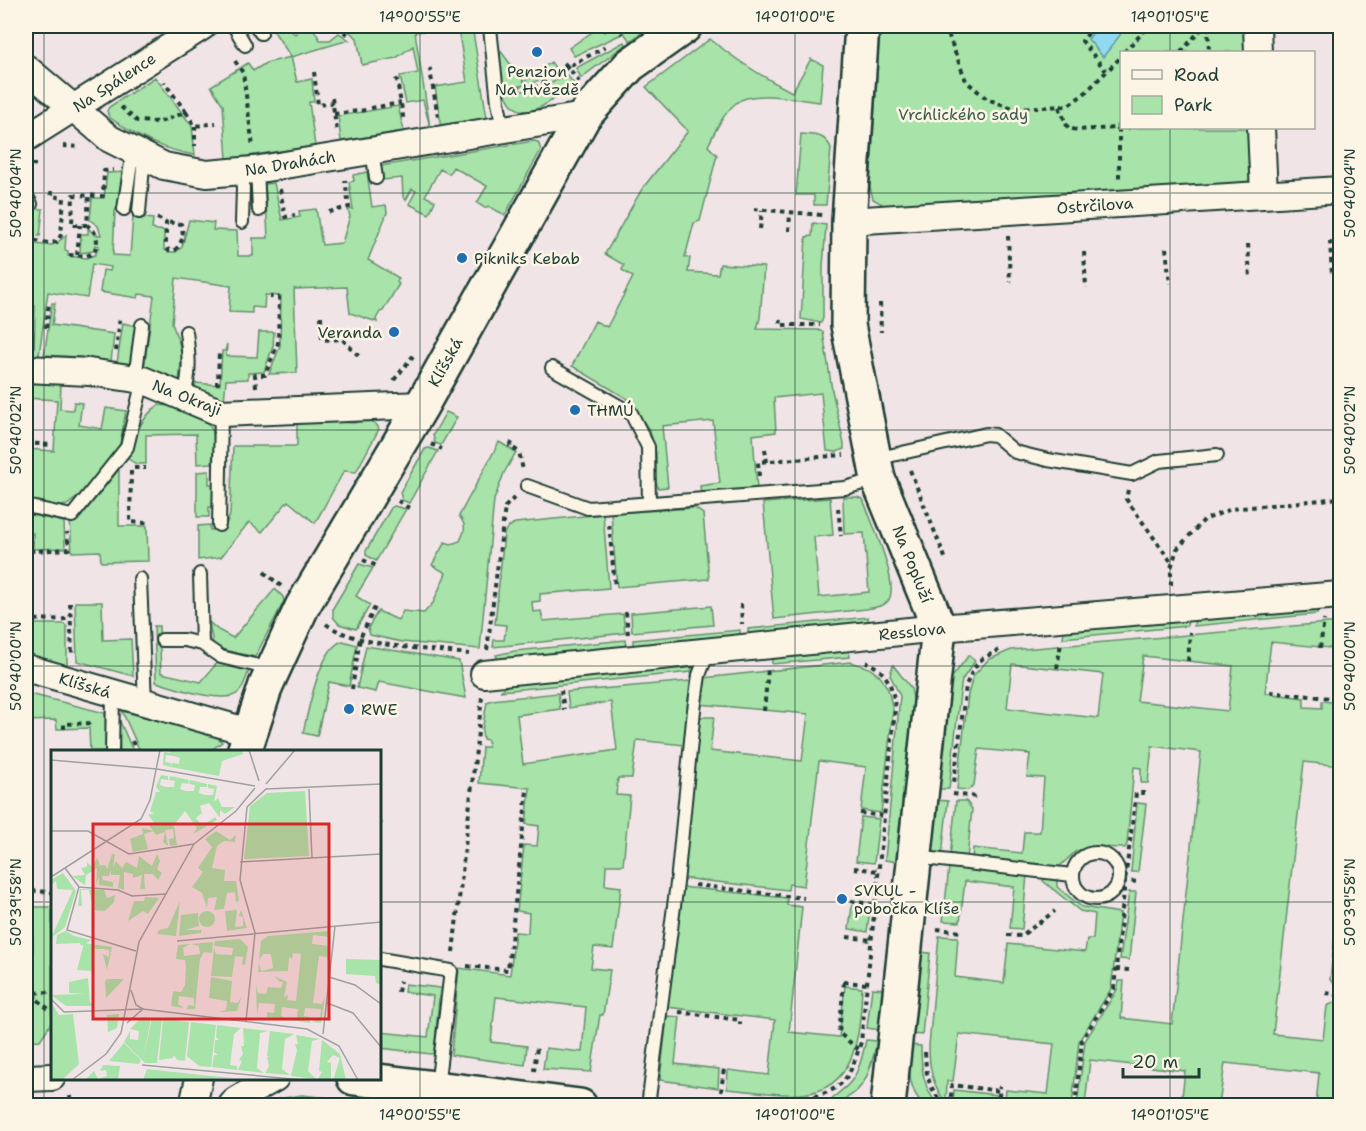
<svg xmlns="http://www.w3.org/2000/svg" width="1366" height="1131" viewBox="0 0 1366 1131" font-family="'Shantell Sans',sans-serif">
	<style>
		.green { fill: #a8e3a9; stroke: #64906e; stroke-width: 1.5; fill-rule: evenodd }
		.water { fill: #91daf2; stroke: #639ba6; stroke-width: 1.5 }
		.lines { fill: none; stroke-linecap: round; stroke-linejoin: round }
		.lane-casing { stroke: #1f3d34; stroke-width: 16 }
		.street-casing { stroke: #1f3d34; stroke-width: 30 }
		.secondary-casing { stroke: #1f3d34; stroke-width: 38 }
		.path { stroke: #1f3d34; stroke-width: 4; stroke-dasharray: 4.5 4.5; stroke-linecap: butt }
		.lane { stroke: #fcf5e5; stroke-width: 12 }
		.street { stroke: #fcf5e5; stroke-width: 26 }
		.secondary { stroke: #fcf5e5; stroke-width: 33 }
		.path-bridge { stroke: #1f3d34; stroke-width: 4; stroke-dasharray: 4.5 4.5; stroke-linecap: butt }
		.ticks { fill: none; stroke: #1f3d34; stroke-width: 1.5; stroke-opacity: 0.45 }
		.poi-dot { fill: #1f6fb2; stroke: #fcf5e5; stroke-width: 2 }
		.labels { text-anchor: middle; stroke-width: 5; stroke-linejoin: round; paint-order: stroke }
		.poi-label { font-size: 16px; fill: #1f3d34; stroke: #fcf5e5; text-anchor: start }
		.street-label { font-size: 16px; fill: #1f3d34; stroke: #fcf5e5 }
		.park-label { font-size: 16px; fill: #3a5e4b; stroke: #fcf5e5 }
		.inset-road { fill: none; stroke: #9da19f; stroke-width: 1.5 }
		.view { fill: #d62828; fill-opacity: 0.15; stroke: #d62828; stroke-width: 3 }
		.inset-edge { fill: none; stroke: #1f3d34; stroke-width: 3 }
		.neatline { fill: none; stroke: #1f3d34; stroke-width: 2 }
		.ticks-label { font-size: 15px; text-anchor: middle; fill: #1f3d34 }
	</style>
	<rect width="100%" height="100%" fill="#f1e4e6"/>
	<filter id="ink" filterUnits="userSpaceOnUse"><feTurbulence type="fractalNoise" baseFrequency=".0167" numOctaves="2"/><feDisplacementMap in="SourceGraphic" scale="12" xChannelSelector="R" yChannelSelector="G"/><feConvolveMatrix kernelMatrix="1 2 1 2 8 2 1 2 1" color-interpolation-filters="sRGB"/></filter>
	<g filter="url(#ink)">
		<!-- green -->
		<path class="green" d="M281,26h4l10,8 9,-8h8l8,14h10l9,-7 10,7 -58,17 6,25 15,-3 2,23h-5l6,44 -88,13 -4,-54 -12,-19 37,-23 5,8 13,-8 25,-6 -18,-27z
			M342,26h130l15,92 -46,7 -6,-38 32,-5 -9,-54 -43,4 15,95 -7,-27 -17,3 -6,-27 18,-3 -5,-27 -17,12 -34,7 -5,-27z
			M601,26h50l-21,15 -6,-8 -50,23 -5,-8z
			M880,26h367l1,26h-126v76h129l2,39 -4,17 -362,23 -14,-8 -3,-12z
			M710,39c26,21 52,38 82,53l19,-33 12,6 -3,37c-21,-2 -67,-13 -84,1 -13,11 -21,28 -28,43l9,9 -17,66 -6,2 -9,34 5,1 -2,14 30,2 2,-10 44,3 -4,51 -3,11 61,1 5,2 9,58 12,54v5l-7,3 -10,-1 -6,-58 -47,5 2,34 -23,3 4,55 -56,5 -1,-9 20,-3 -7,-62 -51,5 6,61 -10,1 -2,-7v-27l-6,-23 -22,-32 -56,-33 23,-45 12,6 26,-50 -11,-7 2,-5 -19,-11 37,-65 46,-58 -42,-44z
			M624,42l2,2 -45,34 -5,-10z
			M499,49l25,33 27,-20 5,7c-20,14 -28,19 -53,17z
			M567,75l7,9c-20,15 -55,48 -69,8l32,-2z
			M155,77l37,49 3,29c-32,-5 -60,-19 -86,-38l-2,-6 2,-4z
			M398,106l6,25 -63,10 -3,-25z
			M801,134c14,1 24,0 30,14l-5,57h-12v-10h-18z
			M534,141l4,1 3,8 -36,65 -17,-9 -3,2 -8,-5 10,-17 -34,-19 -4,7 -9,-5 -15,27 10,5 -6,13 -20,-10 7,-13 -4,-2 -6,11 -3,-3 -1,-19 -20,2 -2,-14z
			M126,172l-3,23 -8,16 -2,44 17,1 3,-40 20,3 -1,10 12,2v18l4,3h8l6,-5 7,-27 25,3 -1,7 24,1 1,25h15v-18h15l-3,-54 9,-1 8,37 18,-3 -1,-6 17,-2 6,36 20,-2 8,-27 -2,-6 5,-1 -4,-27 5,-1 -1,-6 14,-3 5,35 14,-2 1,8 -19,47 31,18 -2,4 2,2 -16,27 -3,1 -4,7 1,3 -27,-9 -3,-26 -53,2 3,84 -28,1 11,-28 1,-50 -16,-1 -1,13 -12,-1v6l-23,-1 2,-26 -55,-8 -4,45 10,29 -3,30 -35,-14 10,-72 -15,-2 -1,4 -38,-6 3,-22 7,1 1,-4 -19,-3 -5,34 -39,-6 -9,63h-5l1,-50 -9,-1v-62c18,3 26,8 40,-7l-1,15 3,1v5l18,2 9,-3 4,-9 -4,-1 -2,6 -13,2 1,-19h7v-6l7,7h6l-3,-9 -8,-6 2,-22h12l3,-25z
			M26,202l4,7h13l-3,27 -14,-1z
			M813,223l13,2 -3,42v51l-2,5 -20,-4 5,-82 6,-1z
			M52,303h3l-3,22 62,9 -3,28 -32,-5 -35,-2z
			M123,323l13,3 -6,39 -13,-2z
			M259,332h15l-1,14 -9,26 -16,1v6l-22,1 -2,22 -29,-13v-6l25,2 2,-34h3l2,-7 -1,12 31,1z
			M26,381l35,1 -1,27 13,1 1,-8 8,1 -3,22 23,4 4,-21 20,3 -7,38 -40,47 -12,9 -14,2 -27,-6v-52l28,2 3,-51 -31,-2z
			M159,405c14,0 51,12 54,28 2,9 0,21 -1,30l-15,1 -1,-30 -50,1v29h-10l-9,-6c6,-18 14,-42 32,-53z
			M446,412l11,5 -16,28 -6,-2 -2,-8z
			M364,420c7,1 12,2 15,9l-23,43 -12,-1 -29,52 -27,-22 -26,31 -13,-10 -28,35 -23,3v-34l12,-1v5l14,-1 6,-14 3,-69h64v-22l26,-3 31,2z
			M499,442l17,10 -12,21 -10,27 -14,149 -78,-7 -32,-7 -2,-7 10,-17 20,9 5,-9 21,2 9,-10 13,-30 -14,-8 13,-23 6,2 9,-3c5,-11 7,-15 -1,-25z
			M429,448l9,3 -29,52 -7,-3 -2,-8 25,-43z
			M119,469v57h28l1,35 -47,1 -1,-11 -28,1 -2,-31 10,-3z
			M209,471v13h5v23h-5v10h-12v-45z
			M843,497h14l6,2c7,20 38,86 25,102 -5,6 -15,7 -22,8l-92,10 -11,-116 67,-5 3,37 -19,2 5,60 50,-5 -5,-59 -20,1z
			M394,506l12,3 -30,52 -10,-6v-4l25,-43z
			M695,508l8,6 6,65 -92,8 -6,-74z
			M26,514l38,8 1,26 -32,1v-16h-7z
			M603,514l6,74 -69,6v7l-8,1 1,10 8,-1 2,10 80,-7 2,19 -132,14 1,-7h10l2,-15 -11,-1 9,-90 3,-6 8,-5z
			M359,564l14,4 -17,28 14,9 -14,24 -17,-5 -6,-7v-9z
			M275,589l8,8 1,4 -29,56 -35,-8 -7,-5 -4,-22 9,8 15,8z
			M75,602h27l1,38 28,-1 2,37 -56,-15z
			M711,606l2,19 -81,7 -1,-19z
			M1317,607v7l-123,12 1,-8z
			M868,617l1,11 -120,11 -1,-10z
			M1188,619l-1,7 -124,12 1,-8z
			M1340,622v27l-69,-7 -6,51 39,5v9l18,1v-7l18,2v63l-36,-4 -31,272 50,5 4,-33 13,-6v29l-7,76h-17l3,-32 -94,-10 -6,42h-38l4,-34 -95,-11 -5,45h-8l8,-64 32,-51 2,-9h5l-3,37 51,6 29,-272 -49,-6 -4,37h-7v-15l-7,-1 -7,77 -2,4 -33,-1 -16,4 -17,16 -87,-8 1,-11 49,5 2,-21h16l4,-54 -17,-1 3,-23 -51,-5 -5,36 -6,5 -11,-1 11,-94 5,-19 15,-16 23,-10zM1143,656l90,10 -5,45 -91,-10zM1012,664l91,10 -5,44 -91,-10z
			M26,624h38l3,3v41l-41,-12z
			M154,626h5l2,47 40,9 16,-19 32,8c-3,6 -5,16 -10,21 -13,14 -66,-5 -83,-10z
			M740,630v10l-107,9v-9z
			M625,640l1,10 -127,12 -3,-7 19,-4z
			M343,641l14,4 -8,41 -20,-4 -12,54 -14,-3c5,-21 17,-87 40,-92z
			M366,646l93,15 7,37 -87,-16 -3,10 -19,-4z
			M849,651l1,6 -78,7v-6z
			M969,655l6,6 -13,19 -2,13 -11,96h-13l12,-97 4,-15z
			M851,662l18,6 11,8 8,13 5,21 -12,103 -20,-3 5,-43 -47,-6 -15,125 -15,-2 -1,6 -107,-12 17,-161h16l-4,34 92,10 6,-47 -109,-10 4,-26z
			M693,663l-2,9 -191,19 15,-10z
			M893,665l18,23 3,16 -16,158 -13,-2 15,-164 -10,-21z
			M690,681l-6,64 -47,-5 -5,38h-14l-2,17 14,1 -7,69h-17l-1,20 16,2 -8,62 -19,-2 -3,21 19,2 -7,45h-3l-9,57 -48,-3 3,-21 36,4 4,-45 -90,-10 -5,45 36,4 -2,19 -74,-10 8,-87 51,7 5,-43 13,1 1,-20 -12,-2 7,-66 13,1 2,-20 -13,-2 4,-36 -51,-5 3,-36h6v-7l-5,-1 -1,-8 5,-29 5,-2 66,-7 2,16 -43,6 6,49 94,-14 -6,-48 -42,6 -2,-16z
			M26,693l79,20 2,38h-17l-1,-23 -32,1 -1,-9 -30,1z
			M122,711l94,25 6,6 -12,9h-70z
			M118,717l15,34h-13z
			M934,800l14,1 -6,54 -6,-1 -7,-7z
			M956,801h10l6,8 -5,50 -17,-2z
			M1137,803l9,1 -8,68h-7z
			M861,817l18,2 -5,44 -18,-2z
			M949,867l78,8 -5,54 -12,-1 4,-41 -49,-6 -5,41 -17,-1z
			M1044,878l13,2v7l25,20 38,6 -9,76 -32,52 -7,64h-68l2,-15 42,4 6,-50 -95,-10 -6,47h-6l-1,22c-14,-19 -17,-35 -17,-57l10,-110 19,1 -3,40 49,6 4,-39 77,8 2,-13h6l2,-25 -15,-3 -37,-30z
			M681,887l106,11v7l15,2 -13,125 50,5 6,-51 17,2c-1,16 -1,34 -5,50 -15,75 -73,55 -130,51l1,-19 41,5 6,-55 -108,-13z
			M1129,892h7l-7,68 -9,-1z
			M852,906l18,2 -3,24 -18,-3z
			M32,907h20v115l-12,18 -14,1v-51l8,-1z
			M1340,915v73l-10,-8 7,-64z
			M919,952l11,1 -8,82 -12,-1z
			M405,984l35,4 -6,64 -3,2 -51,-6v-16l48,5 5,-41 -29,-4z
			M872,988l13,1 -5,41 -13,-2z
			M667,1016l13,1 -5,47 44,5 -1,19 -58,-8z
			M866,1040l11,1c-7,33 -13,56 -48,63 5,-10 16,-14 23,-24 8,-11 11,-27 14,-40z
			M910,1045l11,1c0,22 2,42 17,59h-14c-17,-15 -15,-39 -14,-60z
			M954,1090l43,5 -1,10h-43z
			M302,1095l28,3 -6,7h-64l18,-6z
			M149,1101l8,4h-77v-1z"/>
		<!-- water -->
		<path class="water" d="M1099,26h28l-24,31 -15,-18z"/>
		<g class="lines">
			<!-- lane casing -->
			<g class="lane-casing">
				<path id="lane" d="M234,26l11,19
					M256,26l5,7
					M492,26l-2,2 8,74 5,27
					M372,150l4,28
					M257,169l2,41
					M241,171l2,17 -1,34
					M26,195l5,9
					M124,209l9,-59
					M139,212l5,-56
					M552,368l79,45 17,34 1,56
					M26,369v-37
					M135,379l7,-54
					M183,397c8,-21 6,-43 3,-65
					M875,459l111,-25 9,1 20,17 33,8 84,14 27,-13 58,-6
					M527,486l61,22 257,-20 32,-9
					M26,506l46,10 55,-69 16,-67
					M219,525l2,-112
					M200,574l2,70
					M140,579l5,124
					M162,640h22l18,4 19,13 50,12
					M112,752l1,-58
					M1073 876a23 23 0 1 1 46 0a23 23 0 1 1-46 0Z
					M915,857l157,18
					M380,959l71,12 -14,116
					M648,1106l29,-223 17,-173 5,-35 9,-23"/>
			</g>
			<!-- street casing -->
			<g class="street-casing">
				<path id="street" d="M1257,26l1,26
					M26,68l84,71 54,27 43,8 47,-4 330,-54
					M1261,128l3,66
					M26,138l177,-112
					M849,221l491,-31
					M26,369l63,3 54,8 78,33 201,-8
					M26,668l223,64
					M484,674l455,-46 401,-33
					M26,1078l26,-1
					M193,1106l6,-28
					M231,1106l5,-6 39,-22"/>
			</g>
			<!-- secondary casing -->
			<g class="secondary-casing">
				<path id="secondary" d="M862,26l-13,195 -1,104 30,154 61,149 -51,478
					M244,752l22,-67 36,-78 120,-202 162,-289 46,-51 55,-39
					M354,1078l226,28"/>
			</g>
			<!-- path -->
			<path class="path" d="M291,26l5,3 3,-3
				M337,26l12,10
				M597,26l5,6 8,-6
				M615,26l7,8
				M748,26h1
				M945,26l21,55 21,18 26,9 54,-2 17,-12 38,-38
				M1094,26l-12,15 24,30
				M1208,26l1,26
				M1124,52l25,-26
				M1181,52l23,-26
				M235,61l8,12 10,74
				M564,63l4,4 37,-20
				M432,69l-2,1 8,47
				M314,72l4,33 15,-2
				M395,81l2,-1 7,42
				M516,89l21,-2 31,-20 11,15
				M332,98l5,35
				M121,107l16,14 23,1 26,-10 -22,-30
				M1059,107l9,21 9,2 39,-2 6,-6
				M371,108l30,-5
				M186,112l9,14 21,-3
				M334,114l32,-4
				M195,126v20
				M1116,128h14
				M1119,128v51
				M63,146l17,1
				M26,169l8,-2v-4
				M280,189l5,28 10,-2
				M754,209l68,6
				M329,212l20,-5 -4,-27
				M157,218l9,4v23l2,5h7c8,-8 9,-15 6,-26l-15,-2
				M87,225h-15l1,-30 30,1 1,-25 9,-1
				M760,229l2,-19
				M789,231l1,-18
				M1008,236l2,46
				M26,239l22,4 9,-1 4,-7 3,-37 -12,-2v-3h-5
				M1330,241l2,34
				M1248,244l2,35
				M1166,248l4,36
				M1084,252l2,36
				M69,255l17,1 8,-3c5,-13 4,-20 -7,-28l2,-30
				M77,255l3,-30
				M880,303l1,29
				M321,316l1,24 20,-1 19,19
				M781,319l-1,6h40
				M46,328l3,-26
				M116,351l4,-34
				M394,380l19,-24
				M215,383h3l1,-32
				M256,387l-1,-12h10l13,-32 1,-45 -9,-1
				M512,442l-2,4 9,6 4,18
				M26,443l25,2
				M431,444l11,5
				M765,449l2,13
				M134,468h12
				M910,470l36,90
				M131,471l-1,51 17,1
				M759,476l-1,-14 86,-7
				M1128,490l-2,9 46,64
				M398,501l11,7
				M838,508l3,28
				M609,525l6,62
				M26,535h4l2,16 37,-2 -2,-17
				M363,560l14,6
				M264,572l17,14
				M1171,585v-17l6,-19 27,-29 27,-11 109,-11
				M70,603l2,53
				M741,604l1,20
				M626,612l2,22
				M26,620l45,-1
				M326,624c32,23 103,25 143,30
				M1320,648l4,-28
				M487,650l18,-143 9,-9
				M1188,661l2,-29
				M1057,668l4,-25
				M352,689l8,-51 16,-33
				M561,690l3,20
				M1270,692l70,7
				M764,711l4,-42
				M64,729v-5l31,-1
				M132,741l5,11
				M954,782l12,-97 8,-17 8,-9 17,-9
				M953,794l24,3
				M860,813l24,3
				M380,823l2,1
				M854,868l25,3
				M1119,880l6,1 11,-88h13
				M695,885l109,13
				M32,891l20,1
				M851,901l24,4
				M1336,901l4,1
				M937,929l25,3
				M1007,935l14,1 34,-25
				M847,937l25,3
				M453,952l29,-255
				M467,966l41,4 19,-180
				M1129,970l-13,-1 9,-88 14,1
				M844,982l-5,51 20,17
				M844,982l23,2
				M398,992l2,-11
				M26,993l26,-1
				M1326,993l14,2
				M38,1000l14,12
				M679,1012l61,8v4
				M925,1052c1,24 3,35 20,54
				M534,1071l3,-24
				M721,1092l3,-24
				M70,1096l1,10
				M805,1098c39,-6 45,-21 56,-56l34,-332c-1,-22 -8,-40 -29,-48
				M950,1106l2,-21 48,6
				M998,1106l2,-20
				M1075,1106l7,-66 32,-51 2,-20"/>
			<!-- lane -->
			<use href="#lane" class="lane"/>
			<!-- street -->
			<use href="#street" class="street"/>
			<!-- secondary -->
			<use href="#secondary" class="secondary"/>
			<!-- path-bridge -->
			<path class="path-bridge" d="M26,991h3l9,9"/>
		</g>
	</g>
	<!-- ticks -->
	<path class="ticks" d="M44,26v1080M420,26v1080M795,26v1080M1170,26v26M1170,128v978M26,193h1314M26,430h1314M26,666h1314M26,902h26M380,902h960"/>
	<!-- markers -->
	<g class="poi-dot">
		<circle cx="537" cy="52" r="6"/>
		<circle cx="462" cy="258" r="6"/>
		<circle cx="394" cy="332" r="6"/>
		<circle cx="575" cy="410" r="6"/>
		<circle cx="349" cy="709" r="6"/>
		<circle cx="842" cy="899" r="6"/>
	</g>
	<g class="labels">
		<!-- poi labels -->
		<g class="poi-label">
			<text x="537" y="77" text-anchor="middle">Penzion<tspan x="537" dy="18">Na Hvězdě</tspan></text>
			<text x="474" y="264">Pikniks Kebab</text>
			<text x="382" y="338" text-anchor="end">Veranda</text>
			<text x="587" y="416">THMÚ</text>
			<text x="361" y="715">RWE</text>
			<text x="854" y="896">SVKUL -<tspan x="854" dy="18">pobočka Klíše</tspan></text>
		</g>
		<!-- street labels -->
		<g class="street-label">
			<text transform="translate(114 82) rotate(-33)" y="6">Na Spálence</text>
			<text transform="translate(290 163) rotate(-9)" y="6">Na Drahách</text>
			<text transform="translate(1095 205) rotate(-4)" y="6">Ostrčilova</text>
			<text transform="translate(445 362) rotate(-61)" y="6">Klíšská</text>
			<text transform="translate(187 397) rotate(21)" y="6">Na Okraji</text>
			<text transform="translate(913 564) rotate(68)" y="6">Na Popluží</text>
			<text transform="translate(912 631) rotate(-6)" y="6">Resslova</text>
			<text transform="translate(85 685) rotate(17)" y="6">Klíšská</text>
		</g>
		<!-- park labels -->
		<g class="park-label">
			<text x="963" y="120">Vrchlického sady</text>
		</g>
	</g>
	<!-- overview -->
	<g transform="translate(51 750)">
		<rect width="330" height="330" fill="#f1e4e6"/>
		<path d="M116,0h75l1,4 -21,7 -3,15 -48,-9 1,-4 7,1 1,-6 -6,-2 -8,-1 -1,7 6,1v4l-8,-2 1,-13 7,1zM110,25l7,1v4l-7,-1 -1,6 6,2h8l1,-6 -6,-1 1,-4 19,4 -1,4 -6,-1 -2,6 6,2h8l1,-6 -6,-1 1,-4 17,4v3h-7l-1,6 6,2h8l1,-6 -6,-1v-4l9,2 -3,16 4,-4 4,9h13l-10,7 -5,-4v8l-11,-15 -9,3 2,7 -6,5 6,8 13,-9 2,3 -24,14 4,-6 -12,-17 -11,14 3,20 -7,1 -1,-7 5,-1 -1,-9 -8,1 3,16 -5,-4 2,-10 -9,3 -7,-10h7l-8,-10 6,-2 -4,-2 6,-19h4l-4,-5zM254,41l4,65 -65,3 6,-53 17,-13zM91,78l12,3 -10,3 4,15 -15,3 -3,-13 13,-5zM165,81l14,9 6,-5 -1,7 -11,-1 -7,5 -5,22 13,2 -1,11h12l3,20 -3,1 -1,-10 -8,1 -3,16 -10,1 3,-13 -9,1 -1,10 -5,-15 -10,-6 11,-15 -5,-4 14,-21 -7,-8zM61,104h3l-2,14 3,-7 6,7 4,-6 11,6 2,-12 13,10 5,-12 3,7 -3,8 5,4 -4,7 -5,-6h-9l1,15h-5l2,-14 -9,3v-4l-9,-2v18l-6,-2 2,-13h-9v-5l-2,6h-7l1,4 10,2v5l-14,-2v-8l-3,8 1,-17 -11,7 -1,10 -13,-9 13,-1 -4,-7 6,-1v-5l5,5 5,-9 3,7 -4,1 9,-1 2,4zM12,123l13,18 -11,36 -14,11 22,-48 -16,-1 -1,-8 -5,4v-5zM29,139l24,1 3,8 8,-3 -1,7 -9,9 -11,-1 -5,-20h-8l1,16h9h-13zM94,147l14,1 -11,16 -5,-3 -15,10 6,-20h10zM129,151l-4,35 -19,-2 2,-4 9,-2zM186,160l-2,17 8,-1v-9l-4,-1 2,-6 6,18 -20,3 -2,-20zM148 169a8 8 0 1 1 16 0a8 8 0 1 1-16 0ZM147,163l1,13 -14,4h16v3l-22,3 2,-21zM15,181l8,5 17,4 -10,6 -1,-3 -24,1 1,-9zM279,181l1,14 -2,-8 -16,-2 -1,9 18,2 -1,19 -2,-8 -8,-1 -6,47 9,1 3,-7 -4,26 -9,-1 8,-4 1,-9 -16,-1 -1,8 6,1v6l-21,-3 8,-3 1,-8 -16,-2 -1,8 5,5 -19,-3v-5l7,1 1,-9 -16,-1 -2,12 -1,-29 2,7 8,1 2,-7 13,1 2,-6h-3l-6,-6 13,6 -3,16 4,-4 -1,6 9,1 5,-47 -8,-1 -1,6 -3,-2 -1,14 -30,1 1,-9 2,8 12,-3 -2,-14h-8l-4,6 2,-19 7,-5zM189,189l8,8 -3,18 -3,-1 1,-7 -8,-1 -3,21 -21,-1 3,-28 2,6 16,1 1,-7 -19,-2 1,-5zM162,192l-1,11 -8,-1 -4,7 -5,50h-8l1,-4 6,1v-8l-15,-2 -1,8 6,4 -13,-2 2,-15 8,1 4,-7 1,-18 -1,-7 -9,-1 2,-14 12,-1 -7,4 1,8 16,-2 -1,-8 -8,-2zM33,193l28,4 -5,23 -4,-16 6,3v-7l-6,-1h-10v22l-16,-1zM295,209l35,1v25l-5,-2 -1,-7 -29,-2zM160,227l21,4 -2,21 8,1 4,-8 -5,16 -18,1 7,-2 1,-9 -18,-3zM37,228l2,25 4,1 -4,2h-24l-15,-11 34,-1 -16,-1v-11zM57,229h16l-18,19 -1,-17zM0,252l8,13 14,-1 6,50 -17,16h-11zM68,264l-2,14 -9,4 -1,-17zM91,267l9,1 -8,41 9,-41 10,1 -5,44h-12l-21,-21 6,-11v8l8,1 1,-9 -9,-2zM112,269l26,3 -4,39 -8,-1 -3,-5 -1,3 -14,2zM140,272l25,3 -5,42 -12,-1 -12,-10zM166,275l24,3 -7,6 -4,31 7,1v4l-25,-3 2,-12h4l-4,-3 1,-12h4l-3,-3zM192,278l25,3 -8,2 -3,35 7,5 -26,-3 4,-9 -3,-1 4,-6 -2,-8h3zM219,281l24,3 -9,5 -3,30 8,6 -25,-2 4,-7 -2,-9h3l-3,-1zM245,285l24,4 -8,2 -4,30 8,8 -25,-3 6,-26 -2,-6h3zM271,290l18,14 6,26h-13l7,-22 -7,-3 -6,7 4,1v17l-13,-1 4,-7 -3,-1zM73,293l17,17 -2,4 -30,-3zM52,315l17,1 -2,14h-33l9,-9 4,8 9,-3 -1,-6 -6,1zM96,319l54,6 34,3 -92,2z" fill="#a8e3a9"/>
		<path class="inset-road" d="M198,0l10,31M0,10l106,9 98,17M215,34l29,-34M258,39l3,69M0,81h37l41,23 65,-10M189,112l141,-8M14,118l14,19 39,3 14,6 34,-2M0,127l90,-58 9,-19 10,-50M28,137l-12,43 69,21M126,191l204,-19M278,227l26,8 26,19M0,249l13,13 79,-3 164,20 32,17 19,34M276,253l26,10 28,34M195,271l9,-88 -15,-53 7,-73 19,-18 115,-5M76,273l16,-14 -7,-4 -5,-15M272,284l12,-108M91,315l161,15M21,330l34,-26 15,-21 18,-91 55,-98 42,-33 19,-23"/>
		<path class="view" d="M42,74h236v195h-236z"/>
		<rect width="330" height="330" class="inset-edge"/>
	</g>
	<!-- margin -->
	<rect width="1366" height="1131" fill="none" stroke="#fcf5e5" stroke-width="66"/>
	<!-- legend -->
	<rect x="1120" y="51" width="195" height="78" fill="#fcf5e5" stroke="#a4ab9e" stroke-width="1.5"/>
	<rect x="1132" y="70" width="30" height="9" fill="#fcf5e5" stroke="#a4ab9e" stroke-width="1.5"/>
	<text x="1174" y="81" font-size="18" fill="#1f3d34">Road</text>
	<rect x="1132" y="96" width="30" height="18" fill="#a8e3a9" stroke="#a4ab9e" stroke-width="1.5"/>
	<text x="1174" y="111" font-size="18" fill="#1f3d34">Park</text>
	<!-- scale -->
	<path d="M1123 1068v9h76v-9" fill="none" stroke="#1f3d34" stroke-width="3"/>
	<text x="1132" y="1068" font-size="18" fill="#1f3d34" stroke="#fcf5e5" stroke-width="4.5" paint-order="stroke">20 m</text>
	<rect x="33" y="33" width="1300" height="1065" class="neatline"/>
	<g class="ticks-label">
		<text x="420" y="22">14°00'55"E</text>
		<text x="795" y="22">14°01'00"E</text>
		<text x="1170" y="22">14°01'05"E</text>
		<text transform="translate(16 193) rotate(-90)" y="5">50°40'04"N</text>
		<text transform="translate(1350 193) rotate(-90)" y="5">50°40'04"N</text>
		<text transform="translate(16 430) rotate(-90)" y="5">50°40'02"N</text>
		<text transform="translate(1350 430) rotate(-90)" y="5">50°40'02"N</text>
		<text transform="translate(16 666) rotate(-90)" y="5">50°40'00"N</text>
		<text transform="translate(1350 666) rotate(-90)" y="5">50°40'00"N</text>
		<text transform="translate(16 902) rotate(-90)" y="5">50°39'58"N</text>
		<text transform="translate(1350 902) rotate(-90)" y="5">50°39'58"N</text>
		<text x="420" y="1120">14°00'55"E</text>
		<text x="795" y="1120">14°01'00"E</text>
		<text x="1170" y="1120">14°01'05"E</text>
	</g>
</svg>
